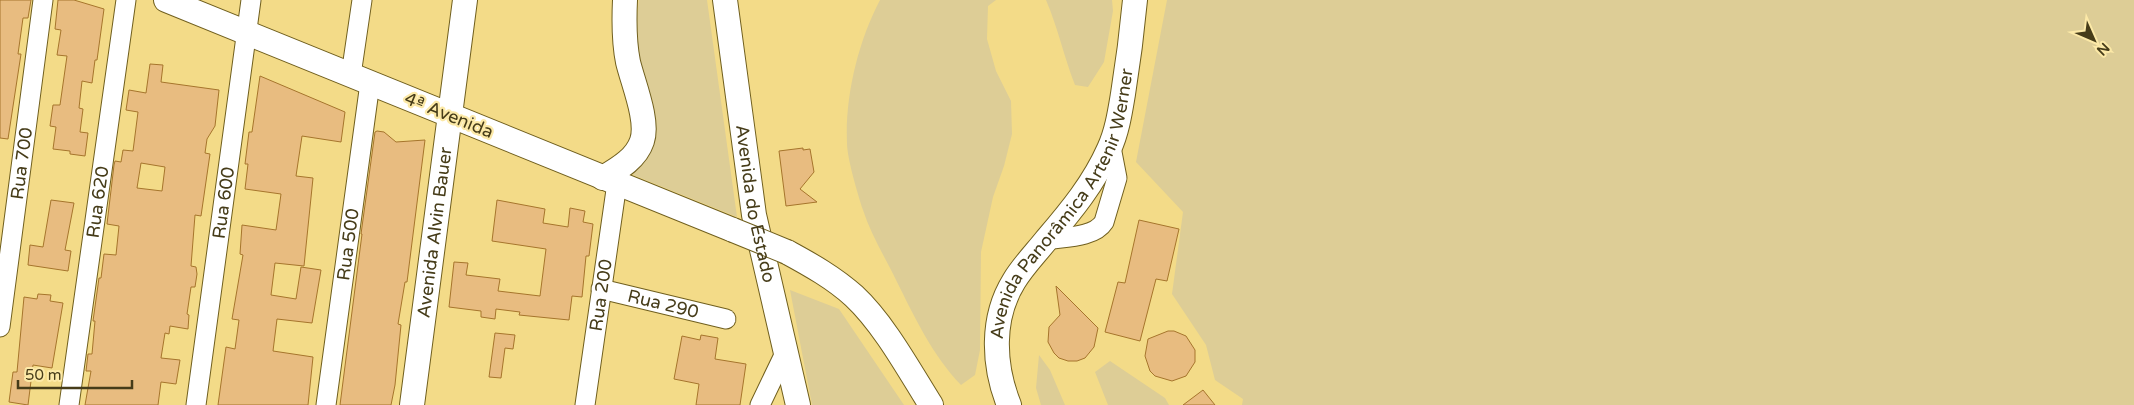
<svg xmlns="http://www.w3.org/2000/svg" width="2134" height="405" viewBox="0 0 2134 405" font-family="'Varela Round',sans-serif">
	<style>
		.green { fill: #ddcd96 }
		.building { fill: #e8bc80; stroke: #a6752c; fill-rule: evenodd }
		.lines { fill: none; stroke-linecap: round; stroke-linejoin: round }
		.minor-casing { stroke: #705f1e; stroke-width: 21 }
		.major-casing { stroke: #705f1e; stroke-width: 26 }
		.minor { stroke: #fff; stroke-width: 19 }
		.major { stroke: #fff; stroke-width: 24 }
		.major-bridge-casing { stroke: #705f1e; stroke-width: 26; stroke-linecap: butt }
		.major-bridge { stroke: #fff; stroke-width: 24 }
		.labels { text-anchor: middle; stroke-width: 4.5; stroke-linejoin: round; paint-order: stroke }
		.street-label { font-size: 18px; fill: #463c19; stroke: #fce9a7 }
	</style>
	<rect width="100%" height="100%" fill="#f3db88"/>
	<!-- green -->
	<path class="green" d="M639,0h68l30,217 -104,-42 16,-29 7,-23 -18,-54 -2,-46z
		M880,0h116l-8,6 -1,33 9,32 15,30 1,33 -8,32 -11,31 -12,55 -1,98 -5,25 -14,10c-28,-29 -46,-67 -64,-103 -11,-23 -26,-47 -34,-72 -5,-15 -16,-52 -16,-67 -2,-47 11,-101 33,-143z
		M1046,0h66l1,11 -9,51 -16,25 -13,-2c-11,-28 -17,-57 -29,-85z
		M1167,0h967v405h-892l1,-6 -28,-19 -9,-35 -34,-51 11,-82 -47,-50z
		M790,290l49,19 65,96h-92z
		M1039,355l11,15 15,35h-24l-5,-17z
		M1110,361l55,37 4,7h-61l-13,-33z"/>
	<!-- building -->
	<path class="building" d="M0,0h31l-3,18h-5l-5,36h3l-13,85 -8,-1z
		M58,0h16l30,9 -7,51h-2l-3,23 -10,-2 -3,27 4,1 -3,23 8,1 -3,23 -15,-2v-3l-17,-2 3,-22 -6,-1 3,-21h7l7,-49 -10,-1 4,-25 -6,-1z
		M150,64l13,1 -2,17 58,8 -4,36 -8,13 -2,14 5,1 -9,62 -6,-1 -4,51 5,1 1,7 -2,13h-4l-4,27 2,1 -1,14 -18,-3 -1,8 -4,-1 -4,25 19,2 -4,24 -15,-2 -3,23h-73l6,-34h-5l2,-17h4l3,-33h-2l6,-43h2l3,-24 12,1 3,-29 -12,-2 7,-59 1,-4 6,1 2,-12 10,1 5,-39 -12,-2 3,-20 17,3zM141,163l24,4 -3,24 -25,-3z
		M260,76l85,36 -4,30 -39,-6 -6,40 17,2 -9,88 -29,-3 -4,32 25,4 5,-32 20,3 -9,53 -35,-4 -4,32 40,6 -5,48h-90l8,-58 9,2 4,-29 -7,-1 11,-64 -3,-1 2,-29 34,5 5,-36 -36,-5 3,-25h-3l4,-32h3z
		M377,131l7,1 12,10 29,-2 -18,142h-2l-7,42 3,1 -6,60 -4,20h-51l22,-171h-1l14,-102z
		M803,148v2l7,-1 4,23 -14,17 17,13 -31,4 -7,-55z
		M51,200l23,3 -9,47 6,1 -3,20 -40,-6 2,-20 13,2z
		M497,200l48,9 -2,14 25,4 2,-19 15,3 -2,11 10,2 -4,32h-3l-4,41 -10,-1 -3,24 -50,-5 1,-3 -24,-3 -1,10 -14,-2v-6l-32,-4 5,-45 14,1 -2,12 34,4 -2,12 42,5 6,-47 -54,-8z
		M1139,220l40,9 -12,52 -11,-2 -16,62 -35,-9 13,-50 7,1z
		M1056,286l42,42 -4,19 -9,11 -8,3h-9l-9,-3 -5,-5 -6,-11 1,-15 11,-12z
		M38,294l13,1 -1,6 13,2 -11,65 -19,-3 -5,40 -19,-3 4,-30h4l7,-75 13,2z
		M1168,331h6l12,5 9,14v12l-9,14 -14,5 -17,-5 -5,-5 -5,-15 3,-17z
		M495,333l20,2 -2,14 -8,-1 -4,30 -12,-1z
		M701,335l17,3 -3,21 31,5 -6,41h-44l3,-21 -25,-5 8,-43 18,4z
		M1203,390l12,15h-32z"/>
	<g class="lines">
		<!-- minor casing -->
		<g class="minor-casing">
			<g id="minor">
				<path d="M351,75l11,-75"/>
				<path d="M1046,240c17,-3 48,-2 58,-18l13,-44 -6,-31"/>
				<path id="s1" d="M601,289l125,30"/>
				<path id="s2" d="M0,327l43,-327"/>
				<path id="s3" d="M69,405l57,-405"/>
				<path id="s4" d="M196,405l55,-405"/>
				<path id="s5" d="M326,405l44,-322"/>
				<path id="s6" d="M585,405l32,-222"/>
				<path d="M760,405l25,-52"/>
			</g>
		</g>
		<!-- major casing -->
		<g class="major-casing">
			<g id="major">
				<path d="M166,0l567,230"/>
				<path id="s7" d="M725,0l29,215 44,190"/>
				<path d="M603,178c15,-9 33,-19 39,-37 7,-20 -9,-58 -14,-79 -4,-20 -4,-41 -3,-62"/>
				<path d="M787,252c24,13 47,26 67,44 30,28 55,74 77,109"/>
				<path id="s8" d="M412,405l53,-405"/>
				<path id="s9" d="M1009,405c-16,-40 -18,-87 5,-124 9,-15 22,-28 33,-42 24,-28 47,-56 62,-90 8,-17 11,-37 14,-55 5,-31 9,-62 12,-94"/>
			</g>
		</g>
		<!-- minor -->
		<use href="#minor" class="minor"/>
		<!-- major -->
		<use href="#major" class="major"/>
		<!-- major-bridge casing -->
		<g class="major-bridge-casing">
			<path id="major-bridge" d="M733,230l54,22"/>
		</g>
		<!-- major-bridge -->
		<use href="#major-bridge" class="major-bridge"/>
	</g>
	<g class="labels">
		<!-- street labels -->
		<g class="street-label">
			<text transform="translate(449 115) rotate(22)" y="6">4ª Avenida</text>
			<text dy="6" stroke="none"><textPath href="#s2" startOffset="165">Rua 700</textPath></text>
			<text dy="6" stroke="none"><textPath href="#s3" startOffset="205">Rua 620</textPath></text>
			<text dy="6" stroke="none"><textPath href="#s4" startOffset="204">Rua 600</textPath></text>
			<text dy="6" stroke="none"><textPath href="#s9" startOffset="221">Avenida Panorâmica Artenir Werner</textPath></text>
			<text dy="6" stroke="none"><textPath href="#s7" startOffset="206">Avenida do Estado</textPath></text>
			<text dy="6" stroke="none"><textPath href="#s8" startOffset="174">Avenida Alvin Bauer</textPath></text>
			<text dy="6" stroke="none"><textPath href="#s5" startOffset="162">Rua 500</textPath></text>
			<text dy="6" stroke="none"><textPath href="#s6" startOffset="111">Rua 200</textPath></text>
			<text dy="6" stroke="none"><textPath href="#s1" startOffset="64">Rua 290</textPath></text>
		</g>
	</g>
	<!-- north arrow -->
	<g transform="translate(2094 40) rotate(135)" stroke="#fce9a7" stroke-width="4" paint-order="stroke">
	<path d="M0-4L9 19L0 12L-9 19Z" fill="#463c19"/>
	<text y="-8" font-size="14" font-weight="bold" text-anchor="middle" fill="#463c19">N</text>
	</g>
	<!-- scale -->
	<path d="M18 380v8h114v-8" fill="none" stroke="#463c19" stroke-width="2.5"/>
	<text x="25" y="380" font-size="15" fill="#463c19" stroke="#fce9a7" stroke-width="4" paint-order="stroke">50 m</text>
</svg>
